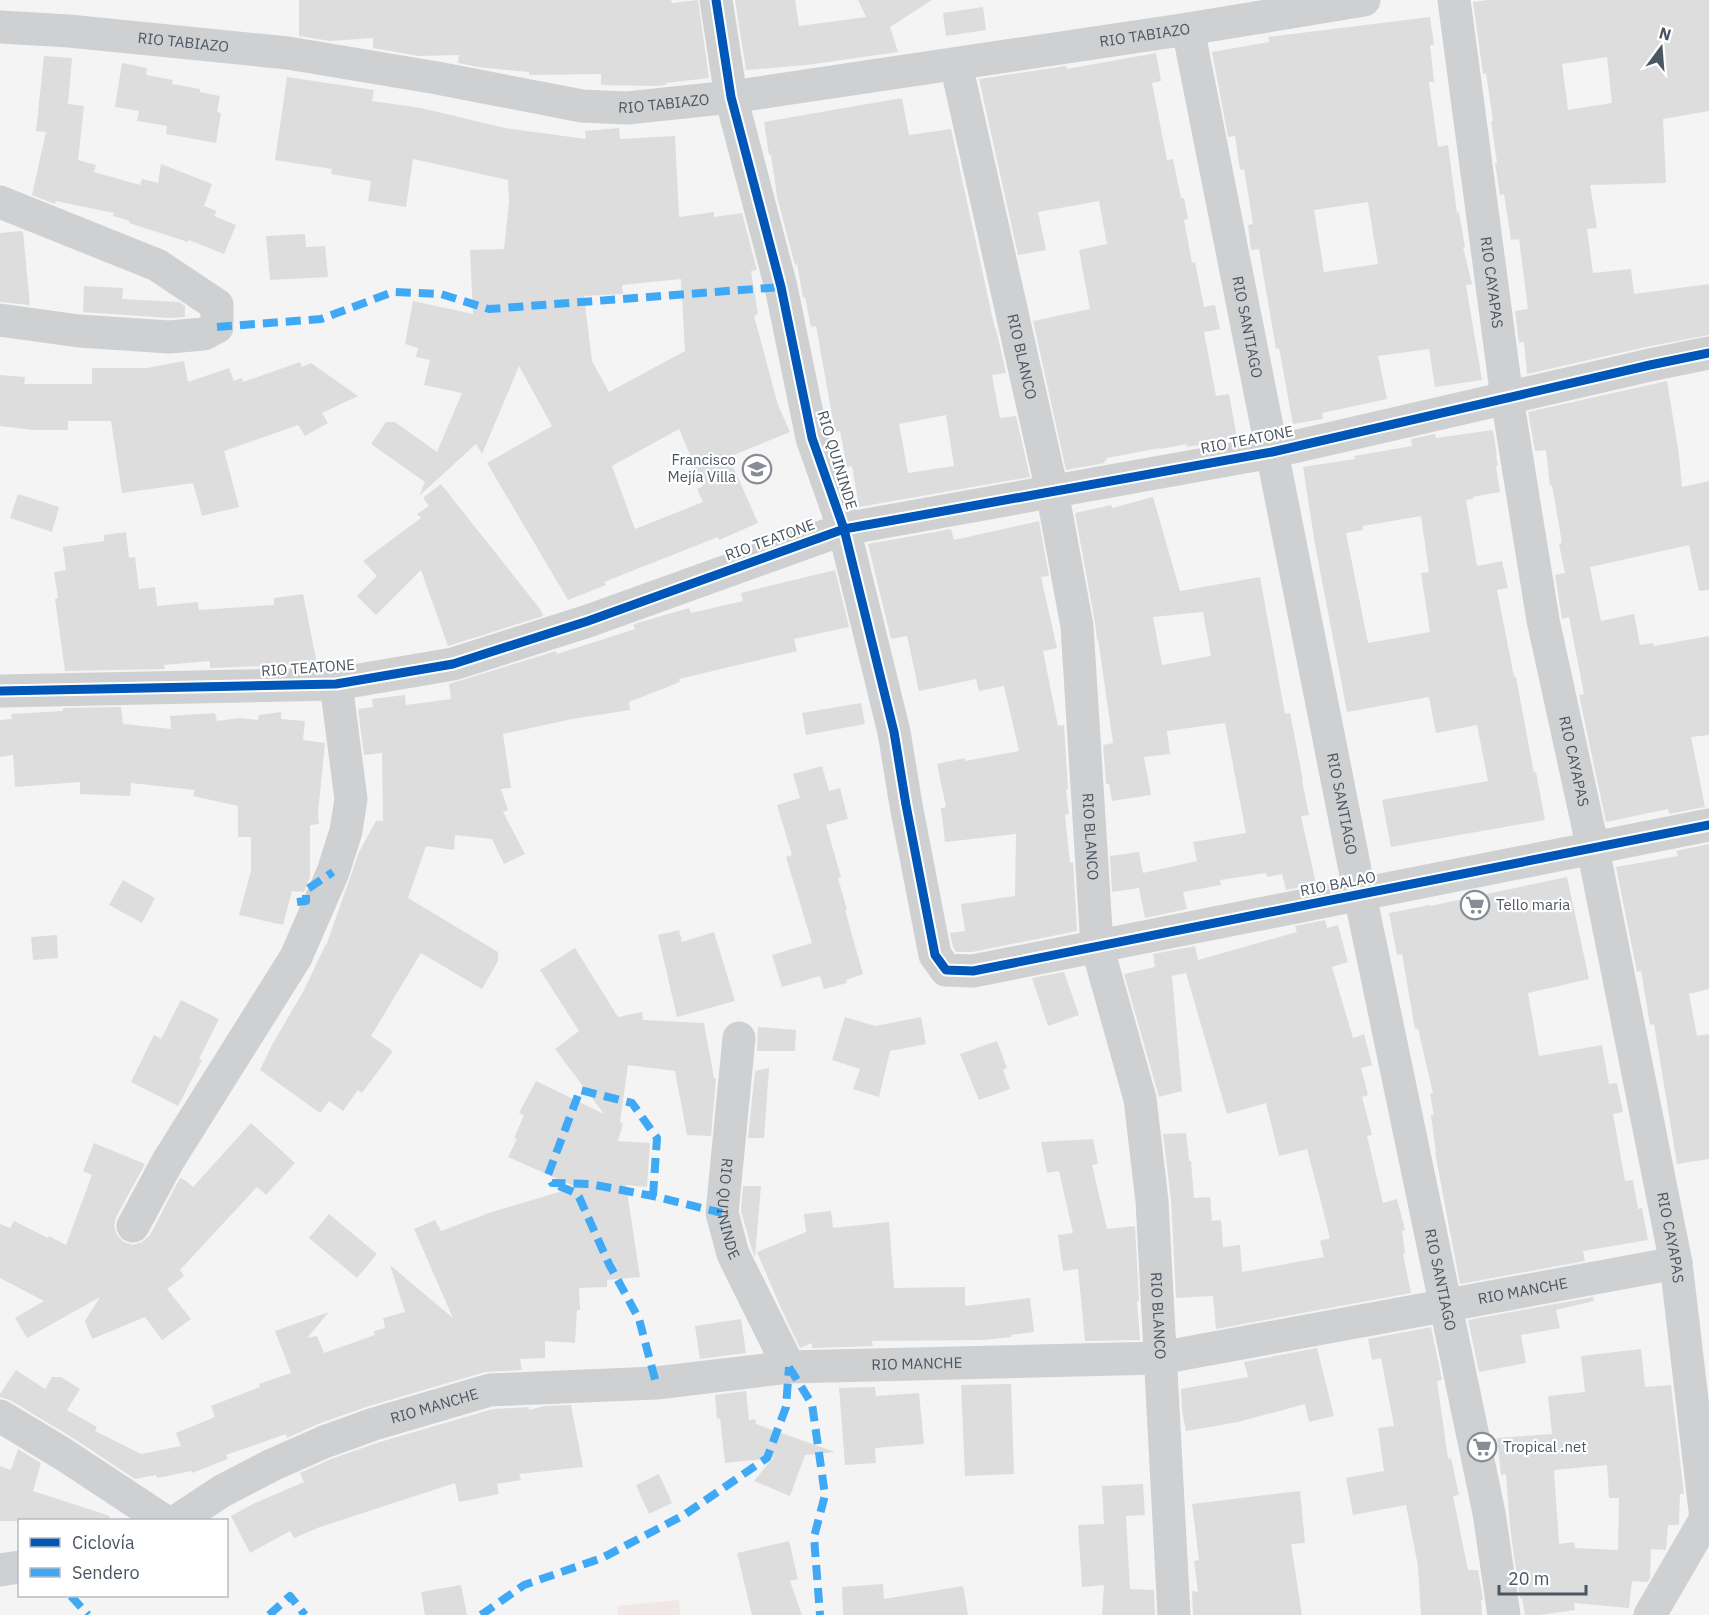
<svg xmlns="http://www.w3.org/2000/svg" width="1709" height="1615" viewBox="0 0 1709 1615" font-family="'IBM Plex Sans',sans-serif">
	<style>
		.medical { fill: #f1e7e6 }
		.building { fill: #ddddde; fill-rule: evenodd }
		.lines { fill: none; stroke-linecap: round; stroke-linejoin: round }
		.minor { stroke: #ced0d2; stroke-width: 33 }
		.quiet { stroke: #3fa9f5; stroke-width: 8; stroke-dasharray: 15 8; stroke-linecap: butt }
		.cycleway-casing { stroke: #fff; stroke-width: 13 }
		.cycleway { stroke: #0057b8; stroke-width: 9 }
		.labels { text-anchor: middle; stroke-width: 4.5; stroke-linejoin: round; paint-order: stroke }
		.street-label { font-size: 15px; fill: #4a5661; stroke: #fff }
		.poi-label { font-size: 15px; fill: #4a5661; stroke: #fff; text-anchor: start }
	</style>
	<rect width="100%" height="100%" fill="#f4f4f4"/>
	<!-- medical -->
	<path class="medical" d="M679,1600l1,15h-62l-1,-9z"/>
	<!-- building -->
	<path class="building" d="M299,0h372l1,3 26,-3 11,78 -43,5v2l-12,1 -53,-1v-11l-72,1v-3l-51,-5 -20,-4 1,-8 -40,1 -46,-8v-10l-43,3 -31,-5z
		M735,0h60l4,26 67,-9 -8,-17h74l-42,27 8,25 -91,13 -61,5z
		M1488,0h221v111l-46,8 3,64 -76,2 7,43 -10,1 6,44 38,-4 3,25 75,-10v51l-63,12 -119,27 -3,-32 -5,1 -4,-32 13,-2 -9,-70 -8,1 -7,-46 -4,1 -5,-32h2l-6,-42h2l-7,-48 -3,1 -10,-72zM1607,57l5,46 -44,7 -6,-46z
		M983,7l3,23 -40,6 -3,-23z
		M1430,17l4,28h-4l4,37h-5l9,65 10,-2 9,68 2,-1 6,35h-2l9,37 -6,1 16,95 -47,7 -6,-38 -51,7 9,43 -65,14 1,6 -30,5 -14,-76 -3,1 -17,-100 -8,1 -3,-25 5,-1 -9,-55 -4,1 -5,-34 -7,1 -16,-85 57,-10 -1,-5zM1368,202l10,62 -54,8 -10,-62z
		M1156,53l5,28 -9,2 15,77 6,-1 8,39h3l4,21 -4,1 8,43 3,-1 9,45 11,-2 5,24 -16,3 12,64 13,-2 8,44 -50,9v-3l-27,5v-1l-53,10v2l-3,1 1,2 -39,7 -33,-149 57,-12 -11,-59 28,-6 -8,-43 -61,11 8,38 -28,5 -39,-176 87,-13 1,3z
		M44,56l28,2 -4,46 16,2 -6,54 18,5 -2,7 46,13 2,-6 16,4 3,-19 51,20 -8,22 13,5 -3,5 22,9 -12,29 -35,-14 -1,2 -59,-19 1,-2 -17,-5 1,-3 -58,-12 -1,3 -23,-9 14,-63 -10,-1z
		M122,63l25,5 -1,7 27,5 -1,4 28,5v3l20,4 -3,16 4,1 -5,30 -50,-9 1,-8 -30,-5 2,-10 -24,-4z
		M287,77l87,13 -2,11 49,7 84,20 81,11 -1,-8 34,-3 1,11 55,-3 4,81 35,-5v5l28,-4 15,57 -6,1 7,43 -4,2 24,89 12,27 -61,25 29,66 -39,17 -1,-3 -114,45 2,3 -38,15 -81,-137 65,-37 -33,-60 -37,88 -6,-10 -57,52 6,-14 -54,-38 15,-22h9l42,30 25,-59 -38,-8 6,-25 -14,-3 2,-9 -13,-4 8,-43 60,13 -3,-64 34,-1 5,-47 -1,-22 -95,-21 -7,48 -38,-6 3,-20 -40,-7 1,-5 -57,-9zM681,279l4,72 -76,41 -17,-31 -8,-65 39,-2 -1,-9zM679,429l24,57 -6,3 6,13 -68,27 -23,-63z
		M902,98l7,37 42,-6 44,200h1l10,44 -14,2 8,43 16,-2 14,61 -171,30 -7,-41 -5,1 -7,-36 -5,1 -19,-106 -5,1 -6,-30 -2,1 -6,-34 -2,1 -18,-68 -6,-42h-2l-5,-33zM946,415l8,51 -46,7 -9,-49z
		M22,231l1,1 7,73 -30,-3v-69z
		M305,234l1,13 19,-1 3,31 -58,3 -4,-44z
		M84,286l39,2 -1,11 57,3 6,4v11l-16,1 -86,-6z
		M184,361l4,21 41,-14 5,13 8,-3 1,4 57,-20 2,5 9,-4 47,33 -36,17 6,10 -23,13 -7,-11 -74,26 15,56 -37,9 -9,-33 -71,10 -11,-72h-43v9h-35l-33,-4v-51l25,2 -1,7h68v-16h55z
		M1667,381l12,74 3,32 27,-6v109l-10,1 -10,-46 -99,22 11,54 33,-7 6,31 13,-2 1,3 55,-10v99l-18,2 14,70 -36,7 -1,-5 -62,13 -27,-127 5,-1 -15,-77 -7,2 -7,-44 10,-2 -6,-29 3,-1 -10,-58 -2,1 -4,-36 -11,1 -7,-39z
		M1493,430l4,25h-1l2,11h-2l4,26 -27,5v2l-7,1 11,66 25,-5 6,27 -11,2 17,87h2l18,96 2,-1 9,48 -154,27 -9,-47 106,-19 -11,-56 -41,8 -7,-36 -82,15 -32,-168 -12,-77 52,-8 -1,-3 58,-10 -1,-7 24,-5 1,4zM1421,516l8,56 -8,1 9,59 -62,11 -22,-110 17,-3v-4z
		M441,484l99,125 3,7 -95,30 -27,-76 -45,45 -19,-19 20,-20 -14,-15 58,-43 -4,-4 12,-8 -6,-8z
		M18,494l41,13 -7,25 -42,-14z
		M1153,497l27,94 80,-14 25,137 5,-1 13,67h-1l7,35 -8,1 15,68 -30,6 -4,-16 -15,3 -1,-4 -46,7 1,5 -38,7 4,17 -42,9 -6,-30 -27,4 -2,-36 29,-4 4,21 54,-12 -4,-19 53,-9 -21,-110 -58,8 3,23 -26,3 7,38 -39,6 -3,-17h-3l-3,-39 10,-2 -15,-104 -1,1 -2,-17 -20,-110 36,-8 1,3zM1203,612l8,44 -49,9 -9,-48z
		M1039,521l10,55 -8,1 16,71 -14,3 15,75 6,-1 4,64 -2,1 3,24 -4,1 5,48 3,-1 4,69 -105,21h-16l-3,-5 -3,-14 15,-2 -4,-27 54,-8 1,-62 -71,8 -4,-34 5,-1 -9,-43 28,-6v3l54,-10 -15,-65 -25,5 -3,-12 -57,12 -12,-55 -16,3 -23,-95 83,-15 3,11z
		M126,532l3,26 6,-1 4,32 16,-2 2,19 41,-4 1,8 75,-5v-7l29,-4 14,70 -107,4v-7l-46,4 1,4 -100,2 -10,-72 3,-1 -4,-26 12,-2 -3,-23 41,-6v-6z
		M835,570l14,57 -55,12 3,12 -118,28 1,3 -51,20 1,8 -58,9 -69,15 8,54 -10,1 7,21 -5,2 22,42 -21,10 -12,-25 -37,-4 -1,15 -28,-4 -18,52 90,54v9l-16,28 -61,-36 -50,83 22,15 -31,42 -4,-3 -15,21 -14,-10 -9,12 -60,-43 12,-25 32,-55 22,-46v2l33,-94 17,-31h7l-1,-68 -18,2 -6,-46 15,-2 -1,-8 33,-4 1,10 45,-6 -2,-15 107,-33 1,3 78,-25 -2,-4 4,-2 52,-15 2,5 52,-12 -2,-8z
		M861,703l4,21 -59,11 -4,-22z
		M121,707l2,17 48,5 -1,-13 45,-3 2,8 22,-3 19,2 1,-5 22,-3v7l24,2 -2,19 22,3 -7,70 1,11 -9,1v52l-6,15 -12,-1 -9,34 -44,-10 12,-44v-34h-13v-31l-45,-10 2,-6 -64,-7 -1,13 -50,-2v-12l-65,5 -2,-32 -13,2v-37l12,-1 -1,-5 52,-3v-3z
		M822,766l7,25 11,-3 8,31 -22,6 15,52 -3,1 9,32h-2l18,64 -17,6 1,3 -23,6 -4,-13 -38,11 -10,-32 40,-12 -26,-86 6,-2 -15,-50 23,-7 -7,-24z
		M1709,844v145l-20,5 8,42 12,-2v125l-32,5 -23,-140 -4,1 -9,-54 -4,1 -21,-105 62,-11 -2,-5z
		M1567,877l22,102 -61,14 11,63 63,-11 7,39 8,-1 6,29 -10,2 12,67 8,-1 5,29 4,-1 6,32 -65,11 2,10 -125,23 -25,-131h1l-5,-38h3l-4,-21 3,-1 -15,-64h-3l-13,-75 -5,1 -8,-42 41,-8v1z
		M123,880l32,18 -13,25 -33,-18z
		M1325,920l2,8 11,-3 10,37 -16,5 21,71 11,-4 8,31 -11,3 7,27 -6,2 10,38 -5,1 16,67 14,-4 8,31 -3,1 3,22 -2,1 8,39 -195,36 -3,-33 -37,2 -5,-98 -8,-66 23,-1 3,28h2l3,37 16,-1 2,24 9,-1 2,27 17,-2 2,27 82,-15 -4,-16 10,-3 -9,-36 -14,-53 -28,7 -13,-53 -39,11 -41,-141 -14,3 10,115 -23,6 -35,-123 31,-7 -2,-13 42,-8 3,14 99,-28 -2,-6z
		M679,930l3,12 32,-10 21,69 -58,16 -19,-82z
		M57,935l1,23 -25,2 -2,-23z
		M575,948l43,69 24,-5 1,8 61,3 10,55h2l-5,58 -24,-1 -12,-64 -47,-6 -8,57 3,2 -5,17 32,2 -3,44 -21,-2 14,92 -33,3v7l-28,1 1,22h-3l-2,33 -30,-2v17l-25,1 2,11 -37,2 -116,34 -51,18 -31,14 -1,-4 -60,21 2,4 -36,14v-2l-35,7 -1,-3 -21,4 -62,-41 -63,-38 -10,-3v-3l16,-24 29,19 7,-12h9l19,12 -13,21 30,17 -2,4 46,23 40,-8 -5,-13 39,-16 -4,-11 49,-19 -1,-3 32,-11 -16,-42 54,-19 -22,26 10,-2 7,17 51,-18 -1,-4 11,-3 -2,-10 22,-6 -15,-47 63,53 -39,-89 21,-9 6,11 51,-19 84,-25 -68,-30 9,-18 -3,-1 10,-23 -5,-2 17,-32 68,33 -49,-65 24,-18 -39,-61z
		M1064,972l15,43 -31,11 -16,-48z
		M181,1000l38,19 -20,40 3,1 -24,46 -47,-24 23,-47 7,4z
		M845,1017l30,9 46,-9 5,27 -36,7 -11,46 -26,-8 7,-20 -28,-9z
		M758,1027l38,3 -1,21h-38z
		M997,1041l10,27 -4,2 7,19 -31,11 -19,-46z
		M769,1068l-5,70h-16l7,-67z
		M251,1123l44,40 -29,32 -9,-8 -77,83 4,6 -17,13 24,30 -29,21 -17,-23 -53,22 -7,-18 15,-24 -73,41 -12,-20 29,-17 -44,-23v-54l10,4 4,-7 34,17 1,-2 17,9 26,-70 -9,-4 11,-28 51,21 -29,53 -2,9 3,9 7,7 9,3 9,-3 8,-7 30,-57 6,3 7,6z
		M1093,1139l5,25 -6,1 15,64 28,-3 4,75h-2l3,39 -55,1 -7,-72 -15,2 -5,-36 15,-2 -14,-62 -12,2 -6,-31z
		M743,1186h18l-6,71 -4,-10 -10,-36z
		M831,1211l2,17 56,-6 5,66 71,-1v19l65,-8 4,34 -23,3v2l-28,3 -111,1 1,5 -61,2v-5l-12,5 -20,-42 -23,-54 49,-20 -2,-18z
		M329,1214l48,40 -20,24 -48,-40z
		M1593,1297l1,4 -38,9 4,18 -39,7 5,28 -47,9 -11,-52z
		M741,1319l5,34 -46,6 -5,-33z
		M1431,1327l11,53 -5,1 11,78 3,-1 8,37 -6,1 15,74h10l5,30h-2l1,15h-61l-3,-49 -12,-61 -53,10 -7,-37 38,-7 -6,-43 16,-2 -13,-68 -9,2 -4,-21z
		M1317,1348l17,68 -25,6 -4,-18 -67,18 -52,9 -4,-20 -1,-22 67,-12 -4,-15z
		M1641,1349l4,38 26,-2 13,109h-4l-1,31h-11l-2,25 -15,-1 -1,29 -3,4 -15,-1 -3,27 -55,-5 1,7 -35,5h-15l-3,-17h-2l-10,-71 -4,-53 -5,1 -4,-37 55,-4 -4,-38 37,-4 -4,-36zM1607,1465l2,33h10l-1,52 -43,-2 -1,-6 -15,2 -5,-74z
		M1011,1384l3,90 -49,2 -4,-91z
		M875,1387l1,9 43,-3 5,51 -49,4 1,15 -31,2 -6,-77z
		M746,1391l3,29 6,-1 1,5 79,28 -30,3 -15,41 -36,-15 19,-23 -48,5 -5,-45 -3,1 -2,-24z
		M571,1405l12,62 -64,7 2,6 -24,4 2,10 -40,8 -4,-19 -135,44 -26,11 -4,-7 -40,22 -19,-37 22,-12 51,-22 -4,-9 31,-14 49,-17 113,-33 36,-2v3l15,-4z
		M18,1449l23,14 -8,28 77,25 -1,5h-109v-55l11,4z
		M659,1474l13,29 -23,11 -13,-29z
		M1143,1484l2,31 -19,1 4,73 24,1 1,25h-53l2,-30 -22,2 -4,-62 26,-1 -2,-38z
		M1300,1491l5,52 -14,1 11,71h-109l-1,-24 6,1 -4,-31 5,-1 -7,-56z
		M789,1541l9,38 -8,2 12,34h-50l-15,-62z
		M883,1584l1,15 79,-13 5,29h-125l-1,-28z
		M461,1585l6,30h-42l-4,-23z"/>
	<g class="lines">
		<!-- minor -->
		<g class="minor">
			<path d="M716,0l15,97 50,190 31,151 32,91 50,203 12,73 29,150 11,15 27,1 736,-146"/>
			<path id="s1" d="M1454,0l53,398 36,222 50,229 83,414 30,256"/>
			<path id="s2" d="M0,27l69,4 219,22 149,25 145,28 45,2 104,-11 457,-68 176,-29"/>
			<path id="s3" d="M1188,29l172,866 129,618 15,102"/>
			<path id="s4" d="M956,64l96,427 25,135 20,320 43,153 12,102 22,414"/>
			<path d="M0,202l157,63 60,40v22l-13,7 -35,3 -90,-6 -79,-11"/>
			<path d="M0,691l336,-7 117,-20 135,-43 256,-92 428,-77 378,-87 59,-12"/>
			<path id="s5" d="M739,1038l-17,175 11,41 56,113"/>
			<path d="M133,1226l35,-65 128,-204 37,-85 13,-41 5,-32 -15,-115"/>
			<path d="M0,1416l63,38 100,66"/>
			<path id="s6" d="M178,1520l44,-29 50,-26 52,-23 50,-18 116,-34 166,-7 133,-16 371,-9 516,-95"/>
			<path d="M0,1570l20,-3"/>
			<path d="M1650,1615l59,-102"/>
		</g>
		<!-- quiet -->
		<path class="quiet" d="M217,327l104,-8 72,-27 48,2 48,15 292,-22
			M297,902l9,-1v-11l27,-18
			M559,1186l17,7 3,4 30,67 30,55 17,64
			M653,1196l4,-58 -25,-35 -52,-13 -32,85 4,8 38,1 63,12 69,17
			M789,1367l23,37 13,91 -11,42 6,78
			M71,1596l17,19
			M269,1615l21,-19 15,19
			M481,1615l43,-30 78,-27 82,-43 83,-57 19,-51 3,-40"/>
		<!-- cycleway casing -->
		<g class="cycleway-casing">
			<path id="cycleway" d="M716,0l15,97 50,190 31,151 32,91 50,203 12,73 29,150 11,15 27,1 736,-146
				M0,691l336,-7 117,-20 135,-43 256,-92 428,-77 378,-87 59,-12"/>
		</g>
		<!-- cycleway -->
		<use href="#cycleway" class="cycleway"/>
	</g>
	<!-- icons -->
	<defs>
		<g id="school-ring" transform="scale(1.5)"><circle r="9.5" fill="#fff" stroke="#868d94" stroke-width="1.5"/><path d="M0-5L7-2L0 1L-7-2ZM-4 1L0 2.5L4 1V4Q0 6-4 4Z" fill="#868d94"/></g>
		<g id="supermarket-ring" transform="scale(1.5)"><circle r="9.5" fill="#fff" stroke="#868d94" stroke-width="1.5"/><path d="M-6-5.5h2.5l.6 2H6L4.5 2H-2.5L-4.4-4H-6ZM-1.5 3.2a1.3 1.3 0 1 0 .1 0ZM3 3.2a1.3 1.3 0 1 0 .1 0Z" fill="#868d94"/></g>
	</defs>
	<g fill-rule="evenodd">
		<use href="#school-ring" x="757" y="469"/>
		<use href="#supermarket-ring" x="1475" y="905"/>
		<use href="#supermarket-ring" x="1482" y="1447"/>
	</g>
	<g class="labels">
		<!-- street labels -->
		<g class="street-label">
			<text dy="5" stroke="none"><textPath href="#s2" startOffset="1156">RIO TABIAZO</textPath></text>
			<text dy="5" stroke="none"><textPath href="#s2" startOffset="184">RIO TABIAZO</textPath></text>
			<text dy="5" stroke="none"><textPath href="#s2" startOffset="670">RIO TABIAZO</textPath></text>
			<text dy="5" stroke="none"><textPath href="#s1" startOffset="285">RIO CAYAPAS</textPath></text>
			<text dy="5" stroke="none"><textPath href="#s3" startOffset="304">RIO SANTIAGO</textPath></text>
			<text dy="5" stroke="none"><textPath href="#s4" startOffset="300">RIO BLANCO</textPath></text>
			<text transform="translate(1247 440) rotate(-11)" y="5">RIO TEATONE</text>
			<text transform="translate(837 460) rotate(73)" y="5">RIO QUININDE</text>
			<text transform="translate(770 540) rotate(-20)" y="5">RIO TEATONE</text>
			<text transform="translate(308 668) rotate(-4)" y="5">RIO TEATONE</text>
			<text dy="5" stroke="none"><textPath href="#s1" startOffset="771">RIO CAYAPAS</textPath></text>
			<text dy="5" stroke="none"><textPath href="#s3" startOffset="790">RIO SANTIAGO</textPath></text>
			<text dy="5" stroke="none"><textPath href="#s4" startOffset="786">RIO BLANCO</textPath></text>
			<text transform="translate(1338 884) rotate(-11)" y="5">RIO BALAO</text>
			<text dy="5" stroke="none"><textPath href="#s5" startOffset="172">RIO QUININDE</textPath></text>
			<text dy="5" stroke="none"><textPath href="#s1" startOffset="1257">RIO CAYAPAS</textPath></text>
			<text dy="5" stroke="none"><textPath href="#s3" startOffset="1276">RIO SANTIAGO</textPath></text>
			<text dy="5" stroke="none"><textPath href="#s6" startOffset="1380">RIO MANCHE</textPath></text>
			<text dy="5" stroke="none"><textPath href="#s4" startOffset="1272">RIO BLANCO</textPath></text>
			<text dy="5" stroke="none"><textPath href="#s6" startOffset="768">RIO MANCHE</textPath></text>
			<text dy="5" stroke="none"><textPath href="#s6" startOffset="282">RIO MANCHE</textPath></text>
		</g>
		<!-- poi labels -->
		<g class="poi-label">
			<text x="736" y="465" text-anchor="end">Francisco<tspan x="736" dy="17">Mejía Villa</tspan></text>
			<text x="1496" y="910">Tello maria</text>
			<text x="1503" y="1452">Tropical .net</text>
		</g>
	</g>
	<!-- legend -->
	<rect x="18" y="1519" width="210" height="78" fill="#ffffff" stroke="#b7bbc0" stroke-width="1.5"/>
	<rect x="30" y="1538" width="30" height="9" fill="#0057b8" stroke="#b7bbc0" stroke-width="1.5"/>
	<text x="72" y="1549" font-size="18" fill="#4a5661">Ciclovía</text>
	<rect x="30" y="1568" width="30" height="9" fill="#3fa9f5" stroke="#b7bbc0" stroke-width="1.5"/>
	<text x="72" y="1579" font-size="18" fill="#4a5661">Sendero</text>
	<!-- north arrow -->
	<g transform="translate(1661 48) rotate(16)" stroke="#ffffff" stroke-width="4.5" paint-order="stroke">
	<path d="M0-4.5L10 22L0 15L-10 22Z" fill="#4a5661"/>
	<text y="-9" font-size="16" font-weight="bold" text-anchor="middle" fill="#4a5661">N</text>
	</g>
	<!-- scale -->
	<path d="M1499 1585v9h87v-9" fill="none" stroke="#4a5661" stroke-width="3"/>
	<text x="1508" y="1585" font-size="18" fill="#4a5661" stroke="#ffffff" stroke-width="4.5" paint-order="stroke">20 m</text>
</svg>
